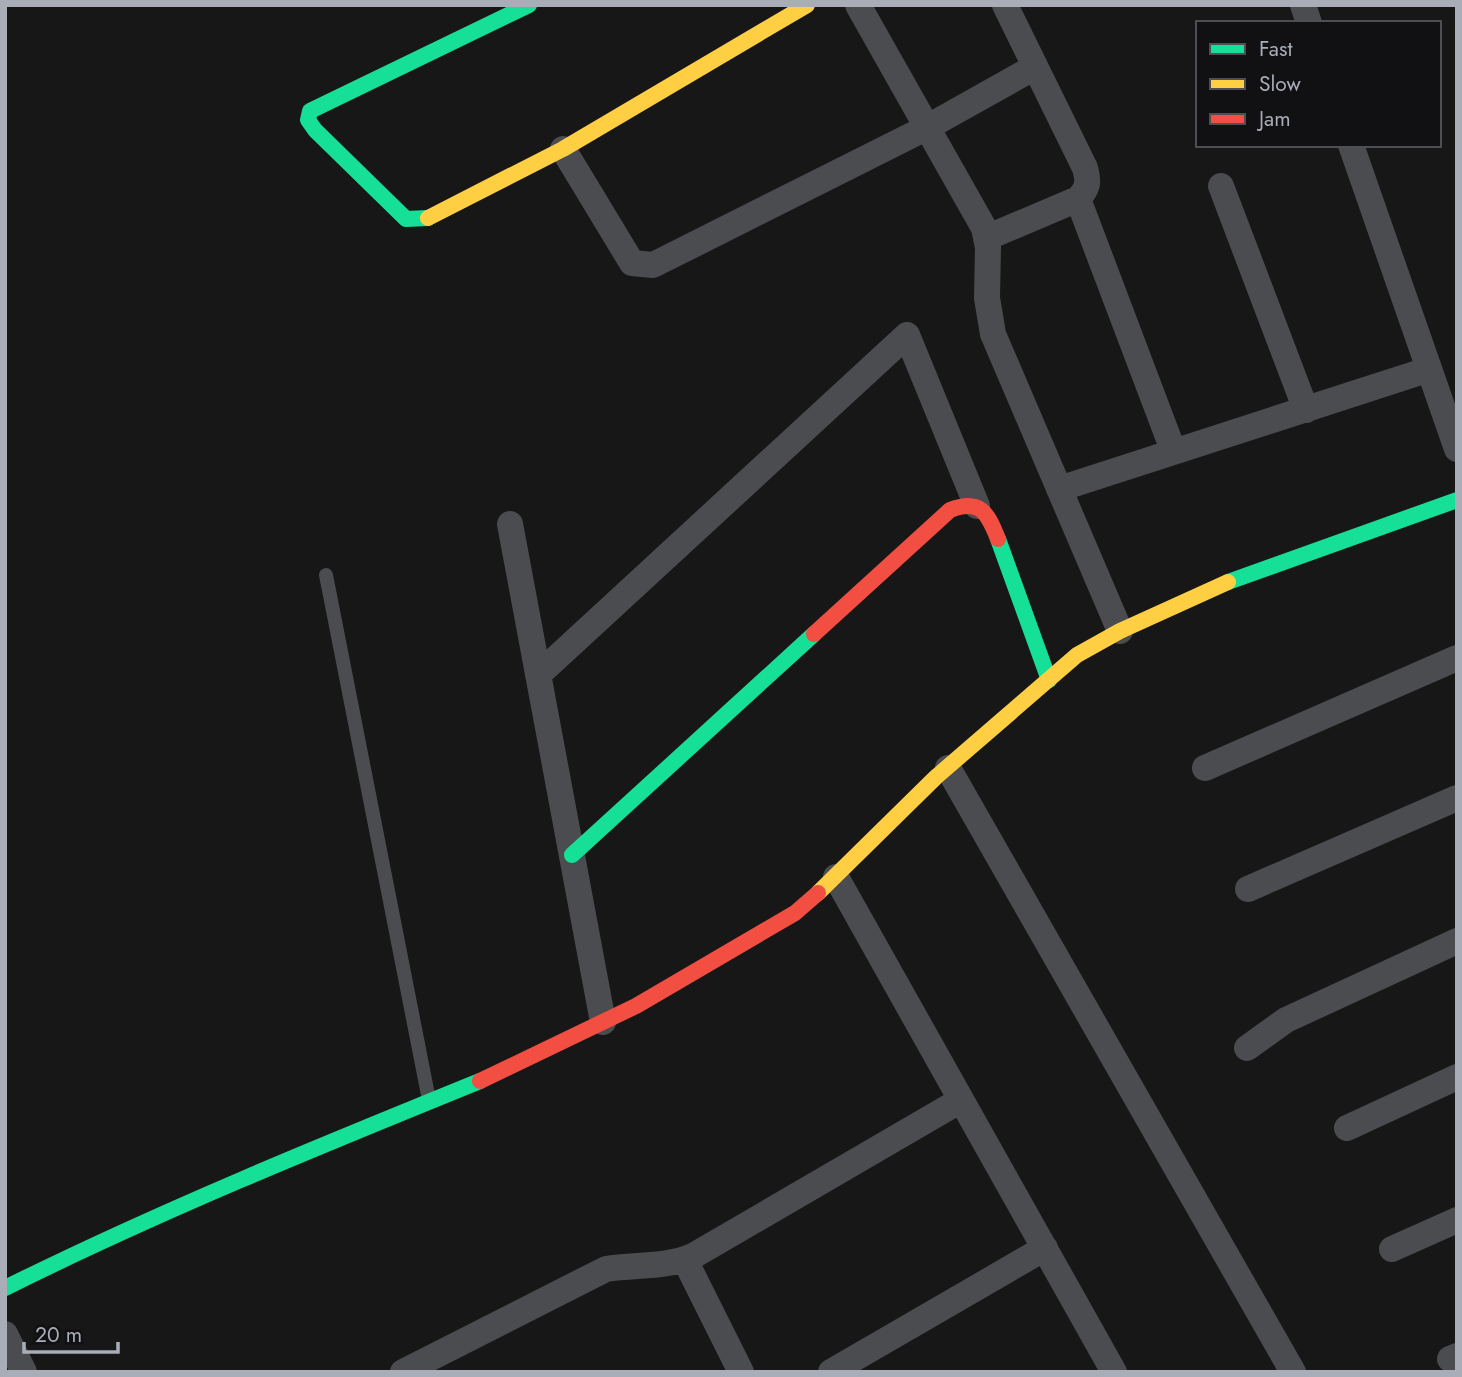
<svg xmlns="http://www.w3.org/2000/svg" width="1462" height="1377" viewBox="0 0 1462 1377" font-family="Jost,sans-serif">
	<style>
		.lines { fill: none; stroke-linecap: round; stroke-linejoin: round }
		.lane { stroke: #4b4c50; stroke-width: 14 }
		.street { stroke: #4b4c50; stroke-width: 26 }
		.fast { stroke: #16e098; stroke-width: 16 }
		.slow { stroke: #ffcf43; stroke-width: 16 }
		.jam { stroke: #f24e42; stroke-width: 16 }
	</style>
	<rect width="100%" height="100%" fill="#171717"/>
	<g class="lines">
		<!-- lane -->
		<path class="lane" d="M326,575l103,525"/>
		<!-- street -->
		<path class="street" d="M858,5l126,223 4,19 -1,51 6,36 127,297
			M1303,5l6,18
			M1351,145l106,304
			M563,149l69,114 21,2 273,-137 109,-61
			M1221,186l85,224
			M1078,199l95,251
			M986,238l92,-39c10,-11 11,-16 7,-31l-80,-163
			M1059,489l368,-119
			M510,524l93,498
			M538,675l369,-340 70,171
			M948,768l345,604
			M1205,768l252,-110
			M836,877l278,495
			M1248,889l209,-91
			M1247,1048l39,-28 171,-79
			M1347,1128l110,-51
			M1392,1249l65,-29
			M685,1260l56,112
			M5,1334l19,38
			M1450,1359l7,-3
			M403,1372l203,-103c30,-5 59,-1 87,-13l268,-156
			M831,1372l214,-124"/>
		<!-- fast -->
		<path class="fast" d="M428,218l-22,1 -91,-89 -7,-10 2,-9 219,-106
			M998,539l51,141
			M1228,582l229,-82
			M572,855l242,-221
			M5,1288c155,-77 315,-142 475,-207"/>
		<!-- slow -->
		<path class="slow" d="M428,218l135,-69 244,-144
			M818,893l118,-116 141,-122 43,-24 108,-49"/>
		<!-- jam -->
		<path class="jam" d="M814,634l136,-124c31,-12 38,4 48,29
			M480,1081l156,-75 159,-93 23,-20"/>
	</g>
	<!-- border -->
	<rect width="1462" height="1377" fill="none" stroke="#a8adb8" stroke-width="14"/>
	<!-- legend -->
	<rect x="1196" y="21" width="245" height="126" fill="#111113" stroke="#4d4f55" stroke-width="2"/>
	<rect x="1210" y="44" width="35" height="10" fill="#16e098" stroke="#4d4f55" stroke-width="2"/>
	<text x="1259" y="56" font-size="21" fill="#a8adb8">Fast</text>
	<rect x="1210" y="79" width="35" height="10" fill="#ffcf43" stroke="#4d4f55" stroke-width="2"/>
	<text x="1259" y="91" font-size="21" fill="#a8adb8">Slow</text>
	<rect x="1210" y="114" width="35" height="10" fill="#f24e42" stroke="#4d4f55" stroke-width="2"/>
	<text x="1259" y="126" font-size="21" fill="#a8adb8">Jam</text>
	<!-- scale -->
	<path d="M24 1342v10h94v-10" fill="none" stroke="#a8adb8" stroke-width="3.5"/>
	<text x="35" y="1342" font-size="21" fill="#a8adb8" stroke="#111113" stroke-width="5" paint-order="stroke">20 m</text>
</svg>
